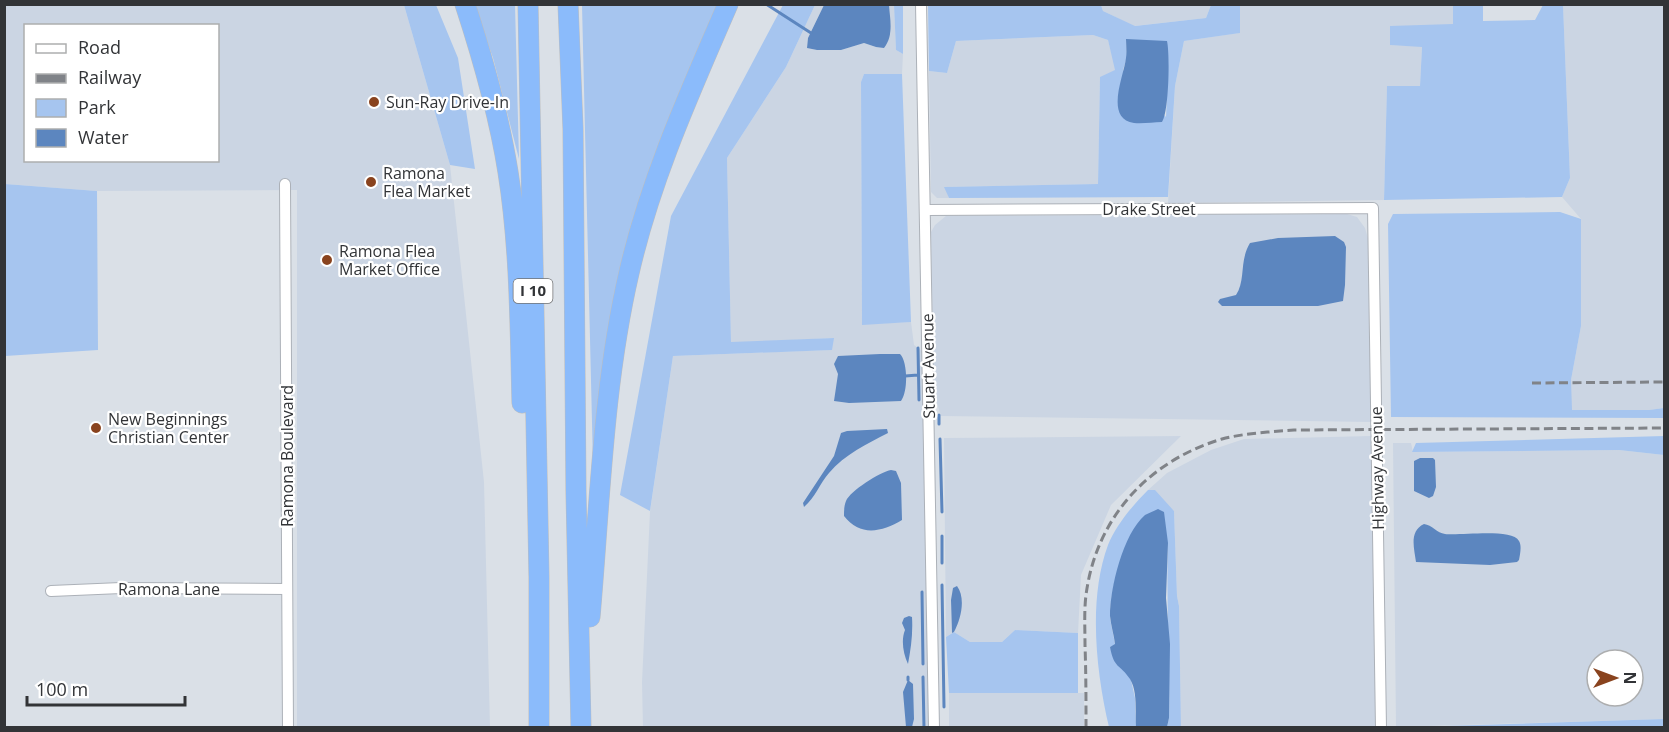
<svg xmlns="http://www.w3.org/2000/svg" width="1669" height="732" viewBox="0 0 1669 732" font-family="'Open Sans',sans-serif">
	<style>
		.built { fill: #cbd5e3; fill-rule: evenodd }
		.green { fill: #a6c5ef; fill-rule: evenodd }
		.water { fill: #5c86bf }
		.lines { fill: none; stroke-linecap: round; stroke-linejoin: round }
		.stream { stroke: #5c86bf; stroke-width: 3 }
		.street-casing { stroke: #acb1b8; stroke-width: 12 }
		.highway-casing { stroke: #bdbebf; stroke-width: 21 }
		.street { stroke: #fff; stroke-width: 10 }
		.highway { stroke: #8bbbfb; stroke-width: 20 }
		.rail { stroke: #808388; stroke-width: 3; stroke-dasharray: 9 4.5; stroke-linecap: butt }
		.poi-dot { fill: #89431e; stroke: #fff; stroke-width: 2 }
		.labels { text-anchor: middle; stroke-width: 4.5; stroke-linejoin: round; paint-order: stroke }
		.shield { fill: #fff; stroke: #707173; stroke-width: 1.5 }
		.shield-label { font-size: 15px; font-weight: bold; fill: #323437 }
		.poi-label { font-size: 16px; fill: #323437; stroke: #fff; text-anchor: start }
		.street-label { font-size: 16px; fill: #323437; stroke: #fff }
	</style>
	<rect width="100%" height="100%" fill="#dae0e7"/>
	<!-- built -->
	<path class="built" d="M4,5h400l46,160 34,317 6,245h-193v-537l-200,1 -92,-7zM26,26h192v134h-192z
		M815,5h9l-16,33 -1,10 10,2h24l23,-7 12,4 15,-14 -2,-28h5l2,45 7,4 -1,20h-38l-3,8 1,242 49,-2 3,23 8,6 7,376 -286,1 -1,-46 8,-170 23,-156 158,-6 2,-12 -102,5 -4,-185 59,-91z
		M1101,5h110l-5,13 -72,8 -31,-15z
		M1240,5h213v19l-63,21 32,1 -2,40 -33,1 -3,113 -216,3 7,-117 9,-45 55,-8z
		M1563,5h101v403l-15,2h-78v-30l10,-54v-107l-19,-22 8,-19z
		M1093,35l15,5 8,30 -16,8 -2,106 -153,3 4,11h-12l-6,-6 -2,-121 18,2 9,-32z
		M1347,214l10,3 8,11 4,14 3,180 -431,-6 -7,-23 -3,-161 4,-7 11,-9z
		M1181,436l-70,69 -30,70 -3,58 -63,-3 -13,12h-32l-16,-10 3,-6 -6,-26 1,33 -6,4 -2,-199z
		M1371,436l5,291h-195l-2,-121 -2,-10 -3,-85 -26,-21 19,-17 44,-23 33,-11z
		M1393,443h18l2,9 206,-2 45,5v264l-268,8zM1597,660h36v36h-36z
		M949,693h135v34h-135z"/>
	<!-- green -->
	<path class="green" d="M404,5h32l22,53 17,111 -25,-4z
		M474,5h41l4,154 -26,-101z
		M582,5h138l-41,93 -86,366z
		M783,5h32l-29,62 -59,91 4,184 103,-4 -2,12 -159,6 -23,155 -30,-16 51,-279z
		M894,5h9v49l-7,-4z
		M928,5h173l2,6 32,15 71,-8 5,-13h29v28l-56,8 -9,45 -7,111 -219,1 -5,-11 154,-3 2,-107 15,-7 -7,-30 -15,-5 -137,6 -9,32 -18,-2zM1126,40l42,33 -2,44 -43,-47 4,-13z
		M1453,5h30v16l52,-1 8,-15h20l7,173 -8,19 -178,3 3,-114h33l2,-39 -32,-2v-19l63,-2z
		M864,74h38l9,248 -49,3 -1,-243z
		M5,184l92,7 1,159 -93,6z
		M1560,212l21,7v107l-10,54 1,30h77l15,-2v10l-273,-1 -3,-193 5,-10z
		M1664,436v19l-45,-5 -207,2 4,-9z
		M1148,490h7l19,21 3,85 2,10 2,121h-14l2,-9c1,-59 -3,-117 -1,-175l-39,-3c-10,24 -19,50 -19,77 1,9 4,19 5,28l-5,2 21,33 4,18 1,29h-27c-13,-55 -21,-128 -1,-182 8,-20 25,-40 40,-55z
		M1015,630l63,3v60h-129l-3,-56 8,-5 16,10h32z
		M1664,719v9l-253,-1h1z"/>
	<!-- water -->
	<path class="water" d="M824,5h65c1,15 5,30 -5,43l-8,-1 -12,-4 -23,7h-24l-10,-2 1,-10z
		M1126,39l41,2c3,13 2,71 -5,81 -9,0 -19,2 -28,1 -30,-5 -10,-47 -8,-65 1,-6 0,-13 0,-19z
		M1335,236l9,6 2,5 -1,38 -2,16 -25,5h-96l-4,-4 2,-3 16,-4c10,-15 3,-34 14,-52l28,-5z
		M880,354h20c8,8 8,38 1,47l-52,2 -15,-2 4,-27 -4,-10 4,-8z
		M887,429l1,4c-21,11 -43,21 -59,40 -9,10 -14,25 -25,34l-1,-4 31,-47 7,-23 6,-2z
		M1420,458h13l2,2 1,27 -3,9 -4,2 -15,-7v-30z
		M891,470l5,1 5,12 1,37c-20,12 -42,17 -58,-4 0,-5 0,-10 2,-15 4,-10 34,-29 45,-31z
		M1158,509l6,3 4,31 -2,55 4,46 -1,74 -2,9h-31c-1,-14 2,-35 -6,-48 -10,-15 -16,-10 -20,-32l5,-3c-1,-9 -4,-18 -5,-28 0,-28 13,-82 35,-101 4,-2 9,-4 13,-6z
		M1424,524c8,1 13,9 21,10 15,2 67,-6 74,7 3,5 1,13 0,19l-2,2 -27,3 -74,-3c-2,-14 -7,-31 8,-38z
		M957,586c9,12 4,33 -3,46l-2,1 -1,-33 2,-12z
		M909,616l3,1c1,16 -1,31 -4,47 -5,-11 -7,-24 -3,-34l-3,-7 2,-5z
		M908,680l5,4 1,35 -2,8h-6l-3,-35z"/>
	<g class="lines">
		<!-- stream -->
		<path class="stream" d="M766,4l45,29
			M918,348l1,52
			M905,376l13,-1
			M939,415v9
			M940,439l2,73
			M942,536v27
			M942,585l2,122
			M922,592l1,72
			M908,677v3
			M923,677l1,51"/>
		<!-- street casing -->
		<g class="street-casing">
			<path id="street" d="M921,4l13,724
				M285,184l3,544
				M926,210l447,-2 8,520
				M51,591l70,-3 166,1"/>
		</g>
		<!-- highway casing -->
		<g class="highway-casing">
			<path id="highway" d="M465,4c18,55 34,111 43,168 12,76 12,154 14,231
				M528,4l11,573v151
				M568,4l5,125 3,363 5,236
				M590,617c10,-114 13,-232 39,-344 21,-93 61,-181 99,-269"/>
		</g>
		<!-- street -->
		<use href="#street" class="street"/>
		<!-- highway -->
		<use href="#highway" class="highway"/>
		<!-- rail -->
		<path class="rail" d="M1532,383l132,-1
			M1086,728c0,-28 0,-55 -1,-83 0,-16 -1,-34 1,-50 10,-77 62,-134 136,-156 23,-6 48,-7 72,-9l370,-2"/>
	</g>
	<!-- markers -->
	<g class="poi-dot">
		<circle cx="374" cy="102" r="6"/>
		<circle cx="371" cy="182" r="6"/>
		<circle cx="327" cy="260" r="6"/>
		<circle cx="96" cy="428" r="6"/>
	</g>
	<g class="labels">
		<!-- shield labels -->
		<rect class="shield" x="513.5" y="279" width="39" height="24" rx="4.5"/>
		<g class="shield-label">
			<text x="533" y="296">I 10</text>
		</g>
		<!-- poi labels -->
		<g class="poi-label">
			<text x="386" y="108">Sun-Ray Drive-In</text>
			<text x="383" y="179">Ramona<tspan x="383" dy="18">Flea Market</tspan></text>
			<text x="339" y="257">Ramona Flea<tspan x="339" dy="18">Market Office</tspan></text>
			<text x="108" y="425">New Beginnings<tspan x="108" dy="18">Christian Center</tspan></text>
		</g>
		<!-- street labels -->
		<g class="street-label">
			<text x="1149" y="215">Drake Street</text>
			<text transform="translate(928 366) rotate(-91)" y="6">Stuart Avenue</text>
			<text transform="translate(287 456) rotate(-90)" y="6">Ramona Boulevard</text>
			<text transform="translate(1377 468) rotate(-91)" y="6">Highway Avenue</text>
			<text x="169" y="595">Ramona Lane</text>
		</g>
	</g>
	<!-- border -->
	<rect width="1669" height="732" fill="none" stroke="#323437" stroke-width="12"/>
	<!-- legend -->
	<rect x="24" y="24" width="195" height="138" fill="#ffffff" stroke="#adaeaf" stroke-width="1.5"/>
	<rect x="36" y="44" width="30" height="9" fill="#ffffff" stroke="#adaeaf" stroke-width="1.5"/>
	<text x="78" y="54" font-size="18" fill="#323437">Road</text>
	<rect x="36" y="74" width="30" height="9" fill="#808388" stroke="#adaeaf" stroke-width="1.5"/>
	<text x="78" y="84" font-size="18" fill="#323437">Railway</text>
	<rect x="36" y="99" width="30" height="18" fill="#a6c5ef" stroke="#adaeaf" stroke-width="1.5"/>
	<text x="78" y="114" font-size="18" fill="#323437">Park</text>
	<rect x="36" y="129" width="30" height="18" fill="#5c86bf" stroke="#adaeaf" stroke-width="1.5"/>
	<text x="78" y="144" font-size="18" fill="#323437">Water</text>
	<!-- north arrow -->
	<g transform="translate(1615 678) rotate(90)"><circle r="28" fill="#ffffff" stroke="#adaeaf" stroke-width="1.5"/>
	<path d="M0-4.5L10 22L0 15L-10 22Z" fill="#89431e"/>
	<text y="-9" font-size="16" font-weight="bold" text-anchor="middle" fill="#323437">N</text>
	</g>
	<!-- scale -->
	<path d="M27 696v9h158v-9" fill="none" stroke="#323437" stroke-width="3"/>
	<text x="36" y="696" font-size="18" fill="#323437" stroke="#ffffff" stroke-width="4.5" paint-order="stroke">100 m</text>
</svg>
